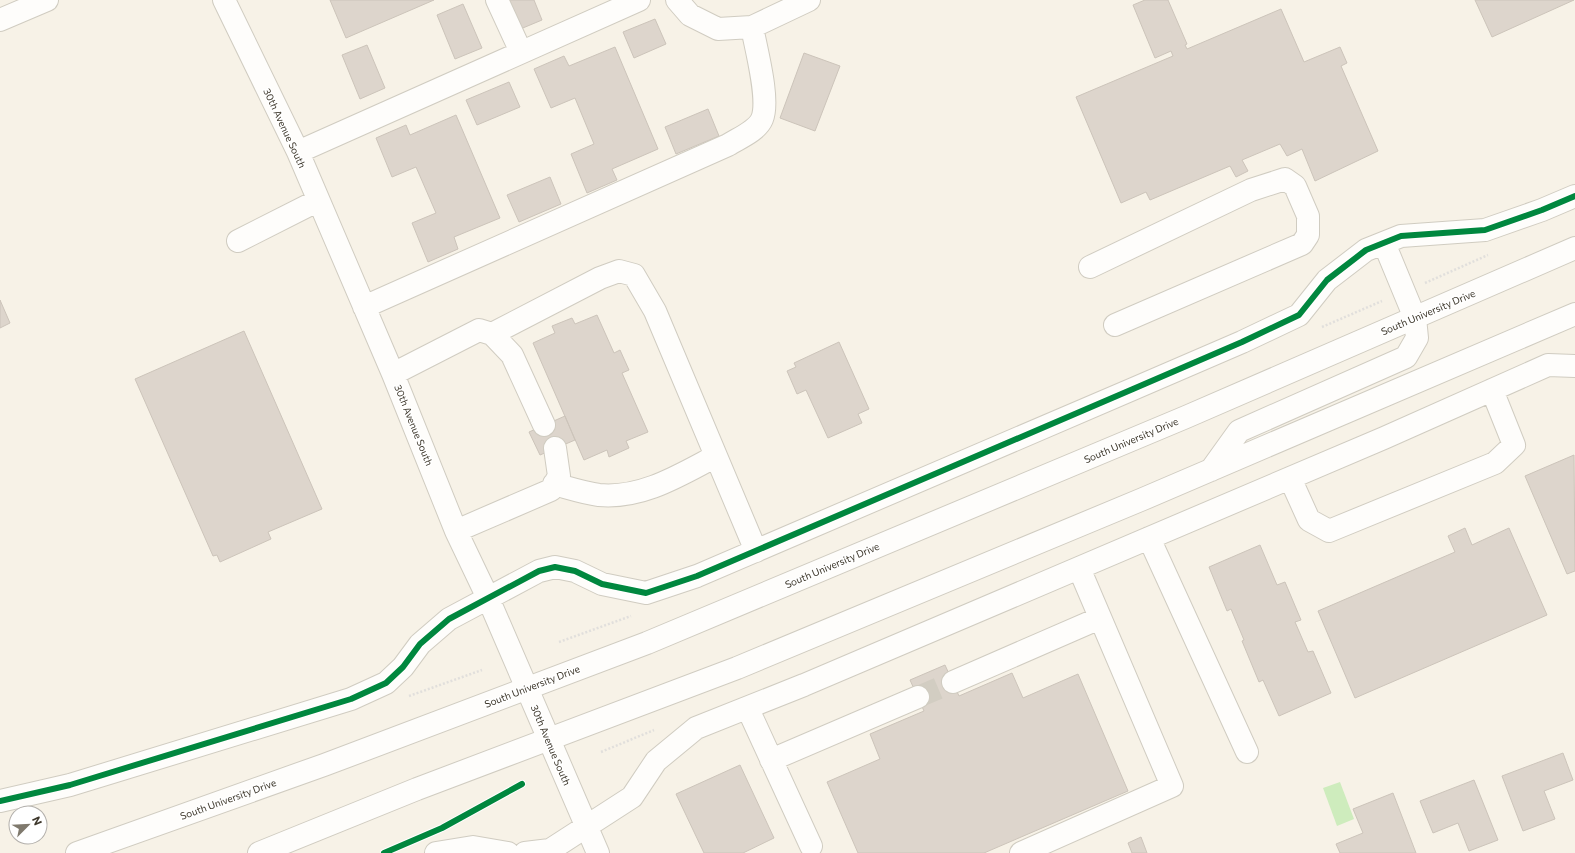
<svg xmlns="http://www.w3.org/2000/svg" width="1575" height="853" viewBox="0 0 1575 853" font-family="Commissioner,sans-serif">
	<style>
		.water { fill: #ceecbd }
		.building { fill: #ddd5cc; stroke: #ccc4ba }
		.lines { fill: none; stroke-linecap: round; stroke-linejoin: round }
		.minor-tunnel { stroke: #d2cdc2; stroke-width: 22; stroke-dasharray: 22 11; stroke-linecap: butt }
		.minor-casing { stroke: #d0ccc1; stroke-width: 24 }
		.major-casing { stroke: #d0ccc1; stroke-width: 24 }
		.path { stroke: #e1dfdc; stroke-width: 2.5; stroke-dasharray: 2 2; stroke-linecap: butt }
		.minor { stroke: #fefdfb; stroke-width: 22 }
		.major { stroke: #fefdfb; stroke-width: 22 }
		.cycleway-casing { stroke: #fff; stroke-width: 8 }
		.cycleway { stroke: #00873e; stroke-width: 6 }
		.labels { text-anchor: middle; stroke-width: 3; stroke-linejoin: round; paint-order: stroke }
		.street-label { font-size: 10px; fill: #3e382c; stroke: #fff }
	</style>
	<rect width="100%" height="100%" fill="#f7f2e7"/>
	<!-- water -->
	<path class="water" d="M1340,782l14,37 -17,7 -14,-38z"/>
	<!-- building -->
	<path class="building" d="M330,0h104l-88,38z
		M505,0h29l8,20 -24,10z
		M1145,0h23l19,44 -2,1 2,4 94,-40 23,53 36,-15 7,16 -6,3 37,85 -63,30 -13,-32 -15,7 -7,-12 -38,16 6,11 -12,6 -6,-11 -80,34 -4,-8 -25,11 -45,-106 97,-41 -2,-5 -16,7 -22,-53z
		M1475,0h99l-82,37z
		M463,4l19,44 -27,11 -18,-44z
		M655,19l11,25 -32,14 -11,-26z
		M367,45l18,43 -25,11 -18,-44z
		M615,47l43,102 -46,20 5,11 -30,13 -16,-39 23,-10 -19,-46 -24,10 -17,-39 30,-13 5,10z
		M804,53l36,13 -25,65 -35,-13z
		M509,82l11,25 -43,18 -11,-25z
		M708,109l11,27 -43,18 -11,-27z
		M456,115l44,103 -46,19 4,12 -30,13 -16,-39 24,-10 -20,-46 -24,10 -16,-39 30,-13 4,10z
		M550,177l11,27 -42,18 -12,-27z
		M0,300l10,23 -10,5z
		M597,315l17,38 6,-3 9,20 -7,3 26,59 -22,9 3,7 -20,9 -2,-7 -23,10 -51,-117 22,-10 -3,-7 20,-8 3,6z
		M244,331l78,178 -54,23 3,7 -51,23 -3,-7 -4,1 -78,-177z
		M839,342l30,67 -11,5 4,9 -34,15 -22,-48 -9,4 -10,-23 9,-4 -2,-4z
		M565,416l10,24 -35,15 -11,-23z
		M1574,455l1,116 -8,3 -42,-98z
		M1465,528l7,17 37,-17 38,87 -192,83 -37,-87 137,-59 -7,-16z
		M1260,545l17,40 8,-3 16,38 -6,2 13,30 5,-1 18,42 -52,23 -16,-36 -4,2 -17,-41 2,-1 -13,-31 -4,2 -18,-44z
		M945,665l14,31 53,-23 11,25 55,-24 50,117 -144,62h-126l-31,-71 53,-23 -10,-25 54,-23 -14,-31z
		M1563,753l10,27 -29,11 11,28 -32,12 -21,-55z
		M740,765l34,73 -31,15h-39l-28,-59z
		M1474,780l24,60 -29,11 -11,-28 -25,10 -13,-32z
		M1393,793l23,60h-76l-4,-9 27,-11 -10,-24z
		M1141,837l6,16h-15l-4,-10z"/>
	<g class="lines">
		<!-- minor-tunnel -->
		<path class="minor-tunnel" d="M918,697l35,-15"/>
		<!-- minor casing -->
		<g class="minor-casing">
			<path id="minor" d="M224,0l74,152 95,222 63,157 32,67 110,255
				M497,0l24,52
				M677,0l13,15 28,14 34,-2
				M0,20l47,-20
				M298,152l341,-152
				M238,241l79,-40
				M1384,243l31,75
				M1090,267l161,-77 34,-11 10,7 13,30v19l-6,9 -187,81
				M364,307l364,-162c11,-7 29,-14 34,-26 8,-19 -6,-70 -10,-92l57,-27
				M492,334l108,-56 19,-7 15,4 21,36 101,240
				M393,374l86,-44 13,4 20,21 32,70
				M1290,478l19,42 20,11 166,-68 19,-18 -22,-55
				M554,484c15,4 30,9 45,11 43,4 81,-20 117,-39
				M456,531l95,-41 8,-14 -4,-28
				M1149,538l98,214
				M953,682l147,-64
				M748,709l63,137
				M771,760l147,-63
				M0,801l70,-16 281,-86 35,-16 17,-16 17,-23 29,-25 90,-48 16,-4 20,4 27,13 44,9 51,-17 436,-187 109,-47 57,-27 28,-35 39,-30 35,-14 84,-6 57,-20 33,-14
				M436,853l37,-6 35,6
				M525,853l25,-3 82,-53 24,-36 40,-33 108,-43 580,-247 164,-73 27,1
				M1021,853l151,-67 -93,-218"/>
		</g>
		<!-- major casing -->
		<g class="major-casing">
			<path id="major" d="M1211,470l28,-39 167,-74 11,-19 -2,-20
				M77,853l247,-88 323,-122 539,-226 389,-169
				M259,853l158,-64 320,-121 406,-169 432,-185"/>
		</g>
		<!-- path -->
		<path class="path" d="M1425,283l63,-28
			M1322,327l60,-26
			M559,642l72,-26
			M409,696l73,-26
			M601,752l53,-22"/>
		<!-- minor -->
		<use href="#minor" class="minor"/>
		<!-- major -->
		<use href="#major" class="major"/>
		<!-- cycleway casing -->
		<g class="cycleway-casing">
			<path id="cycleway" d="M0,801l70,-16 281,-86 35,-16 17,-16 17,-23 29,-25 90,-48 16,-4 20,4 27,13 44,9 51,-17 436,-187 109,-47 57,-27 28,-35 39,-30 35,-14 84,-6 57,-20 33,-14
				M384,853l58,-25 80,-44"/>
		</g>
		<!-- cycleway -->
		<use href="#cycleway" class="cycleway"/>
	</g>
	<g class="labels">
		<!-- street labels -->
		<g class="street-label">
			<text transform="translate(285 128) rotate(65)" y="4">30th Avenue South</text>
			<text transform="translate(1428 312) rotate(-23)" y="4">South University Drive</text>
			<text transform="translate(414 425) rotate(68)" y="4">30th Avenue South</text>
			<text transform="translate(1131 440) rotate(-23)" y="4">South University Drive</text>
			<text transform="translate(832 565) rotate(-23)" y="4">South University Drive</text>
			<text transform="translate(532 686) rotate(-21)" y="4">South University Drive</text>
			<text transform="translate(551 745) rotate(67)" y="4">30th Avenue South</text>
			<text transform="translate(228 799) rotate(-20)" y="4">South University Drive</text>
		</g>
	</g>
	<!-- north arrow -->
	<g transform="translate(28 825) rotate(66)"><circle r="19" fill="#ffffff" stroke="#b2afab"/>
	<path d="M0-3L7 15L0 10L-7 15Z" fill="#7f796d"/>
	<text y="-6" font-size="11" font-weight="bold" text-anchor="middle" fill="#3e382c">N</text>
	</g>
</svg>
